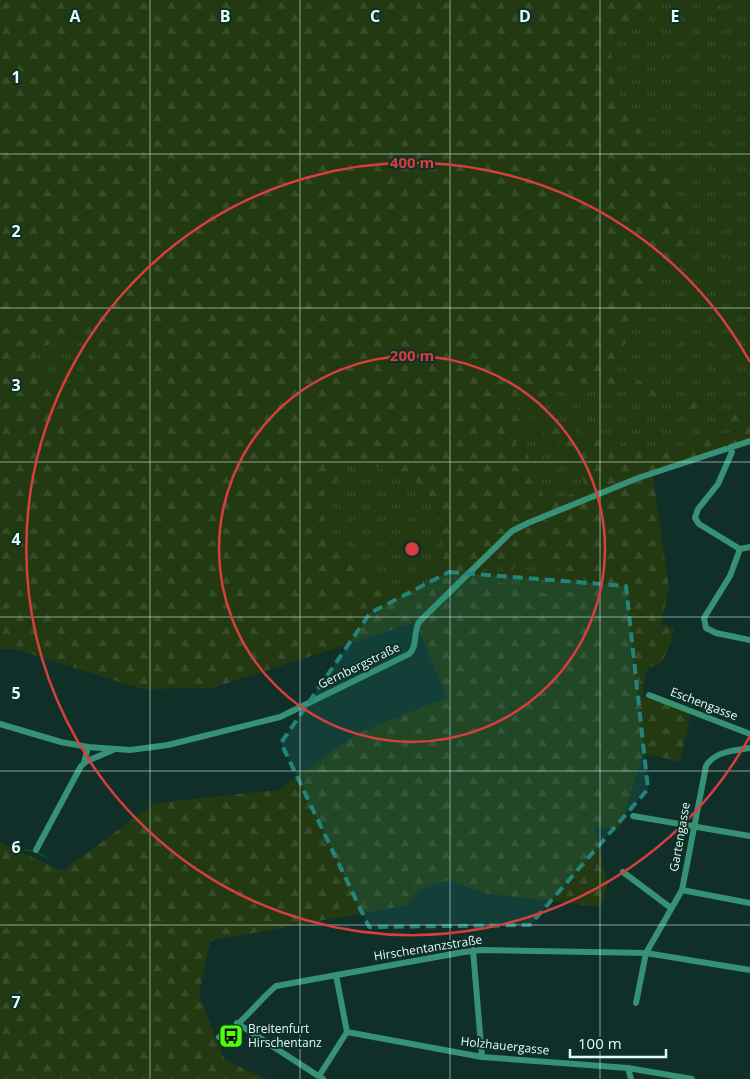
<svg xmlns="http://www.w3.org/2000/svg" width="750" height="1079" viewBox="0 0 750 1079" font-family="'Open Sans',sans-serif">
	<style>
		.grass { fill: url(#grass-tufts) }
		.forest { fill: url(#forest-firs); fill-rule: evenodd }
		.park { fill: #223912 }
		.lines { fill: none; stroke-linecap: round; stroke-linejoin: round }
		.stream { stroke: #06511b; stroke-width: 2 }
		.street { stroke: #379174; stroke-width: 6 }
		.marked { fill: #24847c; fill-opacity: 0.2; stroke: #24847c; stroke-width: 4; stroke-dasharray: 10 6; stroke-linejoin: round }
		.grid { fill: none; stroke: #defff7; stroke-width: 1; stroke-opacity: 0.55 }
		.ring { fill: none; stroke: #d73e3d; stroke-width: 2.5 }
		.labels { text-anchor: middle; stroke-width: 4; stroke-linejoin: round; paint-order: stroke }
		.street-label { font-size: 12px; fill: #defff7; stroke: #102f29 }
		.poi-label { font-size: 12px; fill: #defff7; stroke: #102f29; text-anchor: start }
		.grid-label { font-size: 16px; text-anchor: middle; font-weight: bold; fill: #defff7; stroke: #102f29; stroke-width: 4; stroke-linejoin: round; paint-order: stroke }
		.centre { fill: #d73e3d; stroke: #102f29; stroke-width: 2.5 }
		.ring-label { font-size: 15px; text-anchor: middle; font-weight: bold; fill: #d73e3d; stroke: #102f29; stroke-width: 4; stroke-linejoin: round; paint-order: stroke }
	</style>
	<defs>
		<pattern id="grass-tufts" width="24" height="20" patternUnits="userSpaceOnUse" patternTransform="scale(1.25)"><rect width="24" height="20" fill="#223912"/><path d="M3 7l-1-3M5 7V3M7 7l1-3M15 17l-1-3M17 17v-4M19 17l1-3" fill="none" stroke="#374d2a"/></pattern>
		<pattern id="forest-firs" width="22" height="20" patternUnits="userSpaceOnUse" patternTransform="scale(1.25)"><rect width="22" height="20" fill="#223912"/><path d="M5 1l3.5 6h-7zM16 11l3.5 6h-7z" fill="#374d2a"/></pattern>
	</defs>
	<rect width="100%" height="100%" fill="#102f29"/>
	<!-- grass -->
	<path class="grass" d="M649,0h101v426l-94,28 -143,-40 5,-7 95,-36 7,-11 9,-29 24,-45 28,-35 13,-25 -79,-140 -5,-41z
		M72,337c36,6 10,58 -20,47 -7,-3 -13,-10 -18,-15l-1,-10 8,-11z
		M524,421c18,4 46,32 54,48 3,6 5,12 7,18l-20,10 -22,3 -3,-24 -9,-12 -4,-12 -7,-2 -4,-6z
		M354,460l57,17 26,27 8,49 -18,38 -30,10 -67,-67 -12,-31z
		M493,554l9,12 18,-8 35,4 5,9 22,4 3,9 -5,7 -44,2 -32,-10 -11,-1 -10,-16z"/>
	<!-- forest -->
	<path class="forest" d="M0,0h657l-3,5 -1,9 -6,9h-10l-6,-3 -21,24 5,42 79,140 -13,25 -28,35 -24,45 -9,29 -7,11 68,26 69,20v24l-97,34 16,114 -8,35 13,4 -3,15 -9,19 -15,7 -5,28 16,3 33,13 -11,49 -37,-9 -23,76 -26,-2 14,57 -7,23 -118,-14 -34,-13 -30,10 -12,15 -197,36 -11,54 26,65 42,19h-267v-237l62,29 93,-68 123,-13 80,-57 89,-35 -31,-76 -204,66 -70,1 -127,-40h-15zM72,337c36,6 10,58 -20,47 -7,-3 -13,-10 -18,-15 -3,-25 19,-25 38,-32zM581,383l48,6 116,39 -89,26 -142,-40 4,-7zM524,422c19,3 45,29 54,46 3,6 5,13 7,19l-20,10 -22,3 -3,-24 -9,-12 -4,-12 -7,-2 -4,-6zM354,460l57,17 26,27 8,49 -18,38 -30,10 -67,-67 -12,-31zM493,554l9,12v7l8,2 10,-17 34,4 6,9 18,5 4,-1 3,8 -5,8 -44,2 -32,-10 -11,-1 -10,-17z
		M705,0h11l8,13 -3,2z"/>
	<!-- park -->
	<path class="park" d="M750,388v24l-9,-4z"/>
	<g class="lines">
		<!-- stream -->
		<path class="stream" d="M25,850l7,1
			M38,853l8,4"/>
		<!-- street -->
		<path class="street" d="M731,447l1,5 -14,32 -20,25 -3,9 4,6 41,25 -10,27 -26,42 2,10 10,5 34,7
			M740,549l10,-2
			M649,695l101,39
			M0,724l61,18 27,5 42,3 38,-5 112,-28 129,-63c9,-8 4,-22 10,-32l93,-91 16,-8 110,-45 112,-37
			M84,763l4,-16
			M633,816l117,20
			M36,850l45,-84 6,-5 26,-11
			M623,872l48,36
			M682,890l68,13
			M473,950l9,107
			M636,1003l10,-50 36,-63 24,-124c9,-15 27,-15 44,-18
			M237,1023l86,56
			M347,1032l135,25 146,11 64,11
			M219,1037c17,-6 41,-38 57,-51l188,-34 17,-2 165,3 104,17
			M628,1068l3,11
			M319,1076l28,-44 -11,-57"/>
	</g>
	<!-- marked area -->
	<path class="marked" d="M449,572l177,14 22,203 -118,136 -161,2 -88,-184 89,-130z"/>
	<!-- grid -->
	<path class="grid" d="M150,0v1079M300,0v1079M450,0v1079M600,0v1079M0,154h750M0,308h750M0,462h750M0,617h750M0,771h750M0,925h750"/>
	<!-- distance rings -->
	<g class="ring">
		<circle cx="412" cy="549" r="193"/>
		<path d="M750 736A386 386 0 1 1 750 362"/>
	</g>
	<!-- icons -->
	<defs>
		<g id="bus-square" transform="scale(1.25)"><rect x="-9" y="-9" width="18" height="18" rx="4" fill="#4bff0a" stroke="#102f29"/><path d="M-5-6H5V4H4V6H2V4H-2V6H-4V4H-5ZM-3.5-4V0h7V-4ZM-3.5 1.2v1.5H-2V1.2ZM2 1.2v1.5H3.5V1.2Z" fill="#111"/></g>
	</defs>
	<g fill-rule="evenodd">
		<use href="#bus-square" x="231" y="1036"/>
	</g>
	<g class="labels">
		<!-- street labels -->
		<g class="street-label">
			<text transform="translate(359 666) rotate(-26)" y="4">Gernbergstraße</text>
			<text transform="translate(704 704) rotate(21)" y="4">Eschengasse</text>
			<text transform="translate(680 837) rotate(-80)" y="4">Gartengasse</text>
			<text transform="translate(428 948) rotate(-9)" y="4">Hirschentanzstraße</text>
			<text transform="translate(505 1046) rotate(6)" y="4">Holzhauergasse</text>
		</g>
		<!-- poi labels -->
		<g class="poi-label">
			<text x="248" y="1033">Breitenfurt<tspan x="248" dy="14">Hirschentanz</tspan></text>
		</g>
	</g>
	<g class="grid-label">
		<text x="75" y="22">A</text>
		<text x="225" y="22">B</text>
		<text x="375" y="22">C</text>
		<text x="525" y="22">D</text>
		<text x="675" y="22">E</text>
		<text x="16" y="83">1</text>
		<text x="16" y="237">2</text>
		<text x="16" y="391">3</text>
		<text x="16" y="545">4</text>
		<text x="16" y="699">5</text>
		<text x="16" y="853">6</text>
		<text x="16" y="1008">7</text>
	</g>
	<circle cx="412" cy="549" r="8" class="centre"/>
	<g class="ring-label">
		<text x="412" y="168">400 m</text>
		<text x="412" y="361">200 m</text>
	</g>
	<!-- scale -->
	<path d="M570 1049v8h96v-8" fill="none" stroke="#defff7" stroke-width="2.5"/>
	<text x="578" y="1049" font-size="15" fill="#defff7" stroke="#102f29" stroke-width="4" paint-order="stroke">100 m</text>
</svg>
